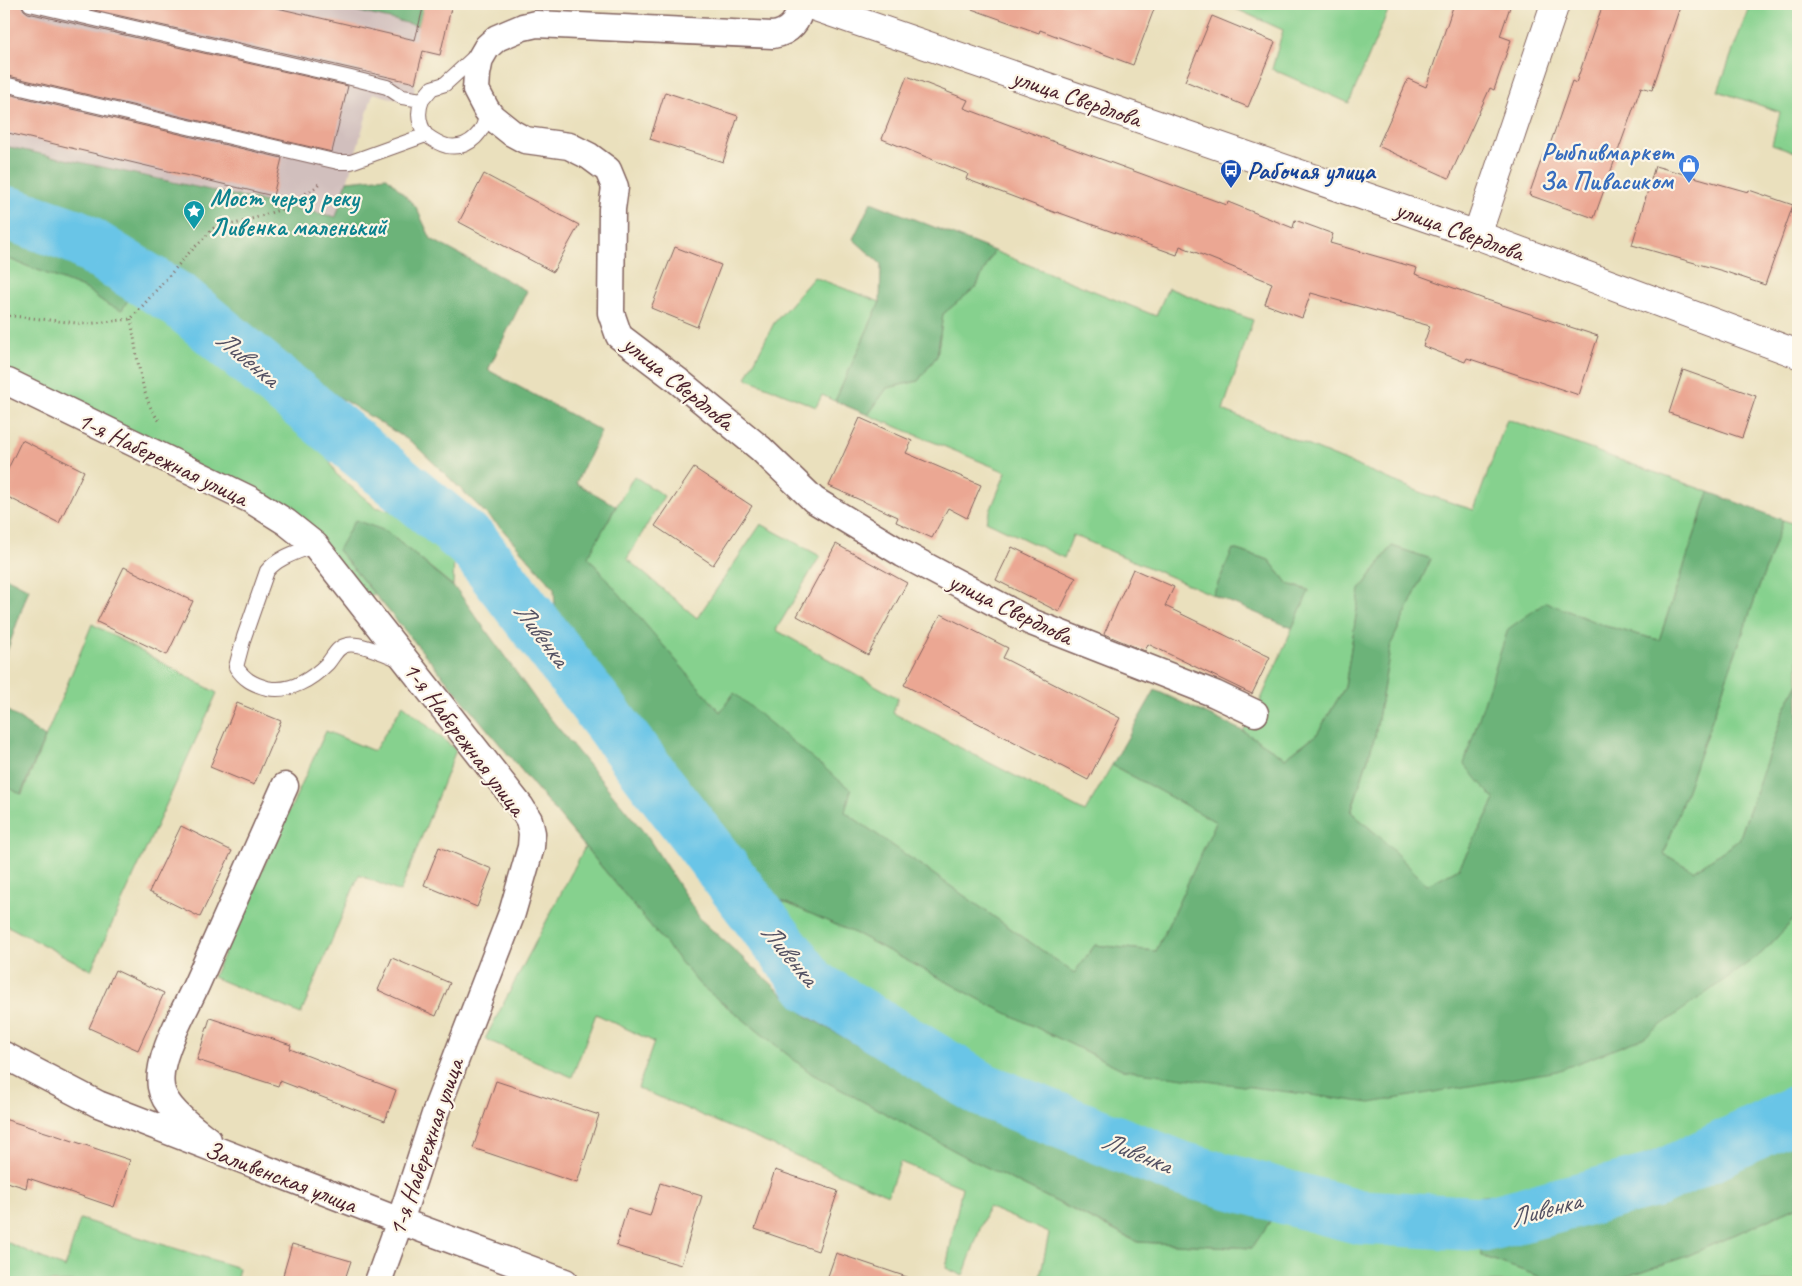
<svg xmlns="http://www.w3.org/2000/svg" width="1802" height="1286" viewBox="0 0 1802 1286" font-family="Caveat,sans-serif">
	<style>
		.industrial { fill: #d1bfbd }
		.green { fill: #86d18e; stroke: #68785c }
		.forest { fill: #6cb379; stroke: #5b6952 }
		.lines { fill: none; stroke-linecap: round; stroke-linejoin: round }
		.river { stroke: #69c5e7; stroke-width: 55 }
		.building { fill: #eba793 }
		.lane-casing { stroke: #82635e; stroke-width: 16 }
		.street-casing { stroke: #82635e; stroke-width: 29 }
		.secondary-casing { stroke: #82635e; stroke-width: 30 }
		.path { stroke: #82635e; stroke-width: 3; stroke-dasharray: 1 4; stroke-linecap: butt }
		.lane { stroke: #fff; stroke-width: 14 }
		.street { stroke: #fff; stroke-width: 26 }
		.secondary { stroke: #fff; stroke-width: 28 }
		.labels { text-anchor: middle; stroke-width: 4.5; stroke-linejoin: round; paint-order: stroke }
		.street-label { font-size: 25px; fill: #4a1f2b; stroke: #fcf5e5 }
		.shop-label { font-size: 25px; font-weight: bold; fill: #366cbe; stroke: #fcf5e5; text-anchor: end }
		.transit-label { font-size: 25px; font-weight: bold; fill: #164399; stroke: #fcf5e5; text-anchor: start }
		.culture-label { font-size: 25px; font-weight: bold; fill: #0d838f; stroke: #fcf5e5; text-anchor: start }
		.water-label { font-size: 26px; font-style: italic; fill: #535163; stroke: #fcf5e5 }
	</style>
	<rect width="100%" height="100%" fill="#fcf5e5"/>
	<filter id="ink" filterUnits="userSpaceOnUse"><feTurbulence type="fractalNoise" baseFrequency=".02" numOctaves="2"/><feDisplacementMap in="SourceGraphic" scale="10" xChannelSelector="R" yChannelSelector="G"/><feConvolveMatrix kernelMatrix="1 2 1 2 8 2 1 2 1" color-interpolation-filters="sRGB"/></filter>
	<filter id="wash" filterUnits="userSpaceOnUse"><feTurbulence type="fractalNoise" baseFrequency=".0096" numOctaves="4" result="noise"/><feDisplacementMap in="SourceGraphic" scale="20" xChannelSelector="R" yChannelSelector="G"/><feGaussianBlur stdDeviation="1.12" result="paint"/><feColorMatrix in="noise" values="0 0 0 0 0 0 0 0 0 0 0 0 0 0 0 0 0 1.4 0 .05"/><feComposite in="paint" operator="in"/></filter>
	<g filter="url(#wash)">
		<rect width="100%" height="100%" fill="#eae0bd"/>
		<!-- industrial -->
		<path class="industrial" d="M4,4h323l91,22 6,-22h28l-12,51 -17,-3 -8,31 -2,21 -40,-11 -36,124 -333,-71z"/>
		<!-- green -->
		<path class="green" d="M1225,4h166l-42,99 -77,-34 11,-39z
			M1750,4h48v149l-26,-9 8,-32 -62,-21z
			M994,251l162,65 12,-28 85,32 -30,90 202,84 49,16 33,-91 202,73 -50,148 -54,-14 -110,174 -36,68 -33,18 -45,-48 -30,-26 24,-76 16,-92 40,-85 -39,-13 -32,44 -15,97 -28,47 -32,24 -42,-27 12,-18 54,-123 -21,-6 -19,-24 -36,-11 -20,46 -140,-60 -9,23 -78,-37 20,-49 -138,-57 19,-27 31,-7 19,-25 6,-42 33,-27z
			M4,257l82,32 22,16 14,4 6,-9 26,12 83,63 52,34 24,19 23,46 39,33 39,9 20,11 20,26 -1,33 -67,-55 -48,19 36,44 -17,6 -42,-55 -311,-165z
			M814,277l66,25 -45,99 -13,-6 -6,12 -70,-29 28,-55z
			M634,476l30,20 -37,63 70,59 64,-94 59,32 -44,74 122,68 -5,15 192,99 27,-47 104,57 -60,129 -61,-6 -21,28 -229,-161 -111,-119 -14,19 -133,-155z
			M1783,520l15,5v158l-15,30 -44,127 -45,31 -30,-17z
			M92,624l125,69 -126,277 -87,-46v-138l18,8z
			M403,705l53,45 -56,142 -41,-17 -58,139 -88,-37 113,-246 48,20z
			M585,847l115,138 112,89 156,84 169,84 115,6 25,-37 91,24 111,5 3,16 70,25 10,1h-523l10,-49 -61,-26 -25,69 -17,-8 16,-81 -62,-25 -12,33 -250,-107 16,-46 -58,-28 -24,63 -87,-38z
			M750,887l109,48 133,71 132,64 638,-117 36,-38v165l-30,22 -197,85 -155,16 -183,-42 -165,-56 -159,-80 -90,-60z
			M1798,1206v76h-187l76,-26z
			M80,1219l159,49 -3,14h-232v-41l61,27z"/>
		<!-- forest -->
		<path class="forest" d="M327,4h97l-5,22z
			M4,146l332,71 11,-36 40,-4 29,30 15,32 96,52 -39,79 113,61 -25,52 40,23 -28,51 132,155 14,-19 117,97 -6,22 229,161 21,-28 61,6 60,-129 -104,-57 43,-75 88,41 42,27 32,-24 28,-47 15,-97 32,-44 39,13 -40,85 -16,92 -24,76 30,26 46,47 32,-17 36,-68 -31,-36 44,-135 38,-27 59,24 54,14 50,-148 74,28 -119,334 30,17 45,-31 44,-127 15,-30v232l-36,38 -119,85 -86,33 -187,32 -246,-33 -132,-64 -133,-71 -109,-48 -120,-155 -74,-102 -2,-42 -52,-59 -89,-86 -100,-62 -156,-119 -62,-34 -61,-27 -30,-6z
			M871,202l123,49 -18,36 -33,27 -6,42 -19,25 -31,7 -19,27 -33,-14 45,-99 1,-38 -28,-25z
			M4,236l45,11 58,29 21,24 -6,10 -14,-5 -22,-16 -82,-32z
			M355,520l31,11 71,59 84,117 106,129 54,84 106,96 134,78 138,56 94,34 104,27 -25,37 -114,-6 -170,-84 -156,-84 -112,-89 -362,-435z
			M1233,549l36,11 19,24 21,7 -17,37 -79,-33z
			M4,576l25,13 -25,71z
			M4,708l41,29 -24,57 -17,-8z
			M1798,1128v78l-111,50 -76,26h-49l-10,-1 -70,-25 -3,-16 134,-23z"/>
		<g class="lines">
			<!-- river -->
			<path class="river" d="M4,213l10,2 61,21 105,65 294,244 338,441 171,104 199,79 178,48 127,7 169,-44 142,-68"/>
		</g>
		<g id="blocks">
			<!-- building -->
			<path class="building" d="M4,4h17l3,6 4,3 320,73 -16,66 -328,-77z
				M68,4h192l155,36 9,-36h28l-12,51 -17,-4 -8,32z
				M967,4h189l-23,61 -93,-35 -1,3 -73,-26z
				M1454,4h57l-11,32 11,4 -17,50 -4,-2 -41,90 -71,-32 30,-67 18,8z
				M1603,4h78l-29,86 -11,-3 -47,131 -65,-23 14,-40 3,1 26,-75 4,2z
				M1212,16l63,26 -27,65 -63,-26z
				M907,76l61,24 -4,8 115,43 148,54 1,-3 65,26 2,-8 38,14 -3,9 87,25 -2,6 69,25 114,37 -19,59 -112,-37 -2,4 -42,-16 7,-20 -119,-33 -9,25 -37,-14 7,-21 -92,-37 -3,9 -120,-43 -1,1 -90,-34 2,-5 -86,-35z
				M665,92l73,24 -15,46 -73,-23z
				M4,93l278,65 -9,38 -269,-64z
				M1655,166l93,26 1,-2 44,15 -28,80 -42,-14 -91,-26z
				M484,174l95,51 -26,47 -94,-50z
				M675,247l46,18 -24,62 -46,-19z
				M1683,370l73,26 -14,42 -73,-25z
				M860,418l52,23 -6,12 75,32 -14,33 -19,-10 -16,30 -36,-16 2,-5 -69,-31z
				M22,440l62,31 -25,52 -55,-28v-18z
				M694,468l58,38 -39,59 -58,-39z
				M836,544l71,39 -39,72 -71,-39z
				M1012,547l64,31 -17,34 -63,-32z
				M124,567l69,34 -26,54 -70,-33z
				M1133,569l41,18 -9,19 105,51 -18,37 -104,-50 -3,7 -41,-17z
				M941,614l67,34 -5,10 117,60 -32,62 -184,-95z
				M237,703l44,18 -27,64 -44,-18z
				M181,826l51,25 -32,66 -51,-25z
				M439,847l53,22 -15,38 -53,-22z
				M392,958l58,25 -14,33 -58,-26z
				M115,970l49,23 -26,57 -49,-22z
				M210,1018l81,27 -1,4 106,41 -11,31 -105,-40 -2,5 -81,-26z
				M496,1081l103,34 -22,68 -104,-35z
				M4,1119l51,16 75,25 -16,47 -86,-29 -2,10 -22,-7z
				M775,1170l63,21 -20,60 -63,-22z
				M660,1183l42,13 -21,69 -65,-19 11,-37 23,7z
				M292,1244l59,17 -7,21h-63z
				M836,1253l74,25 -1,4h-83z"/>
		</g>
	</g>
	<g filter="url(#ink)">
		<use href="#blocks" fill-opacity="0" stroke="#82635e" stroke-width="1"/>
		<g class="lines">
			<!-- lane casing -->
			<g class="lane-casing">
				<path id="lane" d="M30,4l321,74 36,9 15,10 20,3 10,-12 13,-4 34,-31
					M4,84l334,78h13l75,-27c7,5 13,9 21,11 22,4 40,-15 39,-36
					M422,100c-5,12 -4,23 4,35
					M315,545c-17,7 -37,12 -48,26l-23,66 -8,30c8,12 16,17 31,21 23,5 45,-9 61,-25 6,-7 9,-16 19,-18 14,-3 42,11 56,16"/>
			</g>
			<!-- street casing -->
			<g class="street-casing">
				<path id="street" d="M798,4c4,16 -10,29 -25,31l-237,-11 -13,3 -26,11 -10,9 -7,12 -3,15 -1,16 10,19 6,8 20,16 13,7 44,6 20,10 19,14 7,17 -3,22 -1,104 8,23 58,44 84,69 53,51 89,54 128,68 184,72 40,19
					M8,382l243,118 35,22 29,23 206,262 8,13 3,13 -1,14 -19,66 -75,195 -37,113 -22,61
					M4,1055l94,49 302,117 165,61
					M208,1140c-15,-12 -44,-32 -47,-53 -5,-30 25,-78 37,-106 29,-65 58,-130 87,-195"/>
			</g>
			<!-- secondary casing -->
			<g class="secondary-casing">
				<path id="secondary" d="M807,4l670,231 321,119
					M1477,235l78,-231"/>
			</g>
			<!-- path -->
			<path class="path" d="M4,315l82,9 45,-5 58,-66 25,-25 25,-5 43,-14 34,-22 5,-6
				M131,319c5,27 10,86 30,103"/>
			<!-- lane -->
			<use href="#lane" class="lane"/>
			<!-- street -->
			<use href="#street" class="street"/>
			<!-- secondary -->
			<use href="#secondary" class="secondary"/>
		</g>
	</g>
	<!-- icons -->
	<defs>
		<g id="shop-pin" transform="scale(1.125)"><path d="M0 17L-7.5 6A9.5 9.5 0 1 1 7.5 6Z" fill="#3f7fe0" stroke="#fcf5e5"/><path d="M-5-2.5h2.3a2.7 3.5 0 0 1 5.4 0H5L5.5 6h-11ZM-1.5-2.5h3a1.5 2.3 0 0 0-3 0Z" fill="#fff"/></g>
		<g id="bus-pin" transform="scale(1.125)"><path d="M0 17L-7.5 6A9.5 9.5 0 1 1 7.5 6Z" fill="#1a4fb4" stroke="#fcf5e5"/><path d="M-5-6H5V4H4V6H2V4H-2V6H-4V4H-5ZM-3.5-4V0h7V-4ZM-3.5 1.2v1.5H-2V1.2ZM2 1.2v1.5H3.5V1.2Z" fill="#fff"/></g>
		<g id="sight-pin" transform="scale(1.125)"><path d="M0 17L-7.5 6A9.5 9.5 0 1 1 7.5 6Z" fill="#0f9aa8" stroke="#fcf5e5"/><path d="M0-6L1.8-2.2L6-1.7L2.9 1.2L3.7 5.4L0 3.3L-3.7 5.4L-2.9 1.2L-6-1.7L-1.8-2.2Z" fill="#fff"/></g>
	</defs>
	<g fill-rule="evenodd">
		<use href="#shop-pin" x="1689" y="165"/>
		<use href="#bus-pin" x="1231" y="170"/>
		<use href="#sight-pin" x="194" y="211"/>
	</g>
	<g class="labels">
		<!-- street labels -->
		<g class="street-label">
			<text transform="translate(1077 97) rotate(19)" y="9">улица Свердлова</text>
			<text transform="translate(1460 230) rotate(20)" y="9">улица Свердлова</text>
			<text transform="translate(679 382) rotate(39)" y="9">улица Свердлова</text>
			<text transform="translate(163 458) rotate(26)" y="9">1-я Набережная улица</text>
			<text transform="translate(1011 608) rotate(26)" y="9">улица Свердлова</text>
			<text transform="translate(465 738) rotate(53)" y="9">1-я Набережная улица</text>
			<text transform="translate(425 1147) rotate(-71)" y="9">1-я Набережная улица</text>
			<text transform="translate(281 1176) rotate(21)" y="9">Заливенская улица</text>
		</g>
		<!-- shop labels -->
		<g class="shop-label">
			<text x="1673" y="160">Рыбпивмаркет<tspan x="1673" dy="29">За Пивасиком</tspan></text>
		</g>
		<!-- transit labels -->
		<g class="transit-label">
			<text x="1247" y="179">Рабочая улица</text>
		</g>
		<!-- culture labels -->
		<g class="culture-label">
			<text x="210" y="206">Мост через реку<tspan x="210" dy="29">Ливенка маленький</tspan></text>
		</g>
		<!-- water labels -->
		<g class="water-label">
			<text transform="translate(248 358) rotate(40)" y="9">Ливенка</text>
			<text transform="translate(542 634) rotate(53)" y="9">Ливенка</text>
			<text transform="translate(790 954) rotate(50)" y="9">Ливенка</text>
			<text transform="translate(1137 1152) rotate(22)" y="9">Ливенка</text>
			<text transform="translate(1545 1209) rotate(-15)" y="9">Ливенка</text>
		</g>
	</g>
	<!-- margin -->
	<rect width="1802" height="1286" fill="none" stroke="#fcf5e5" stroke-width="20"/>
</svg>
